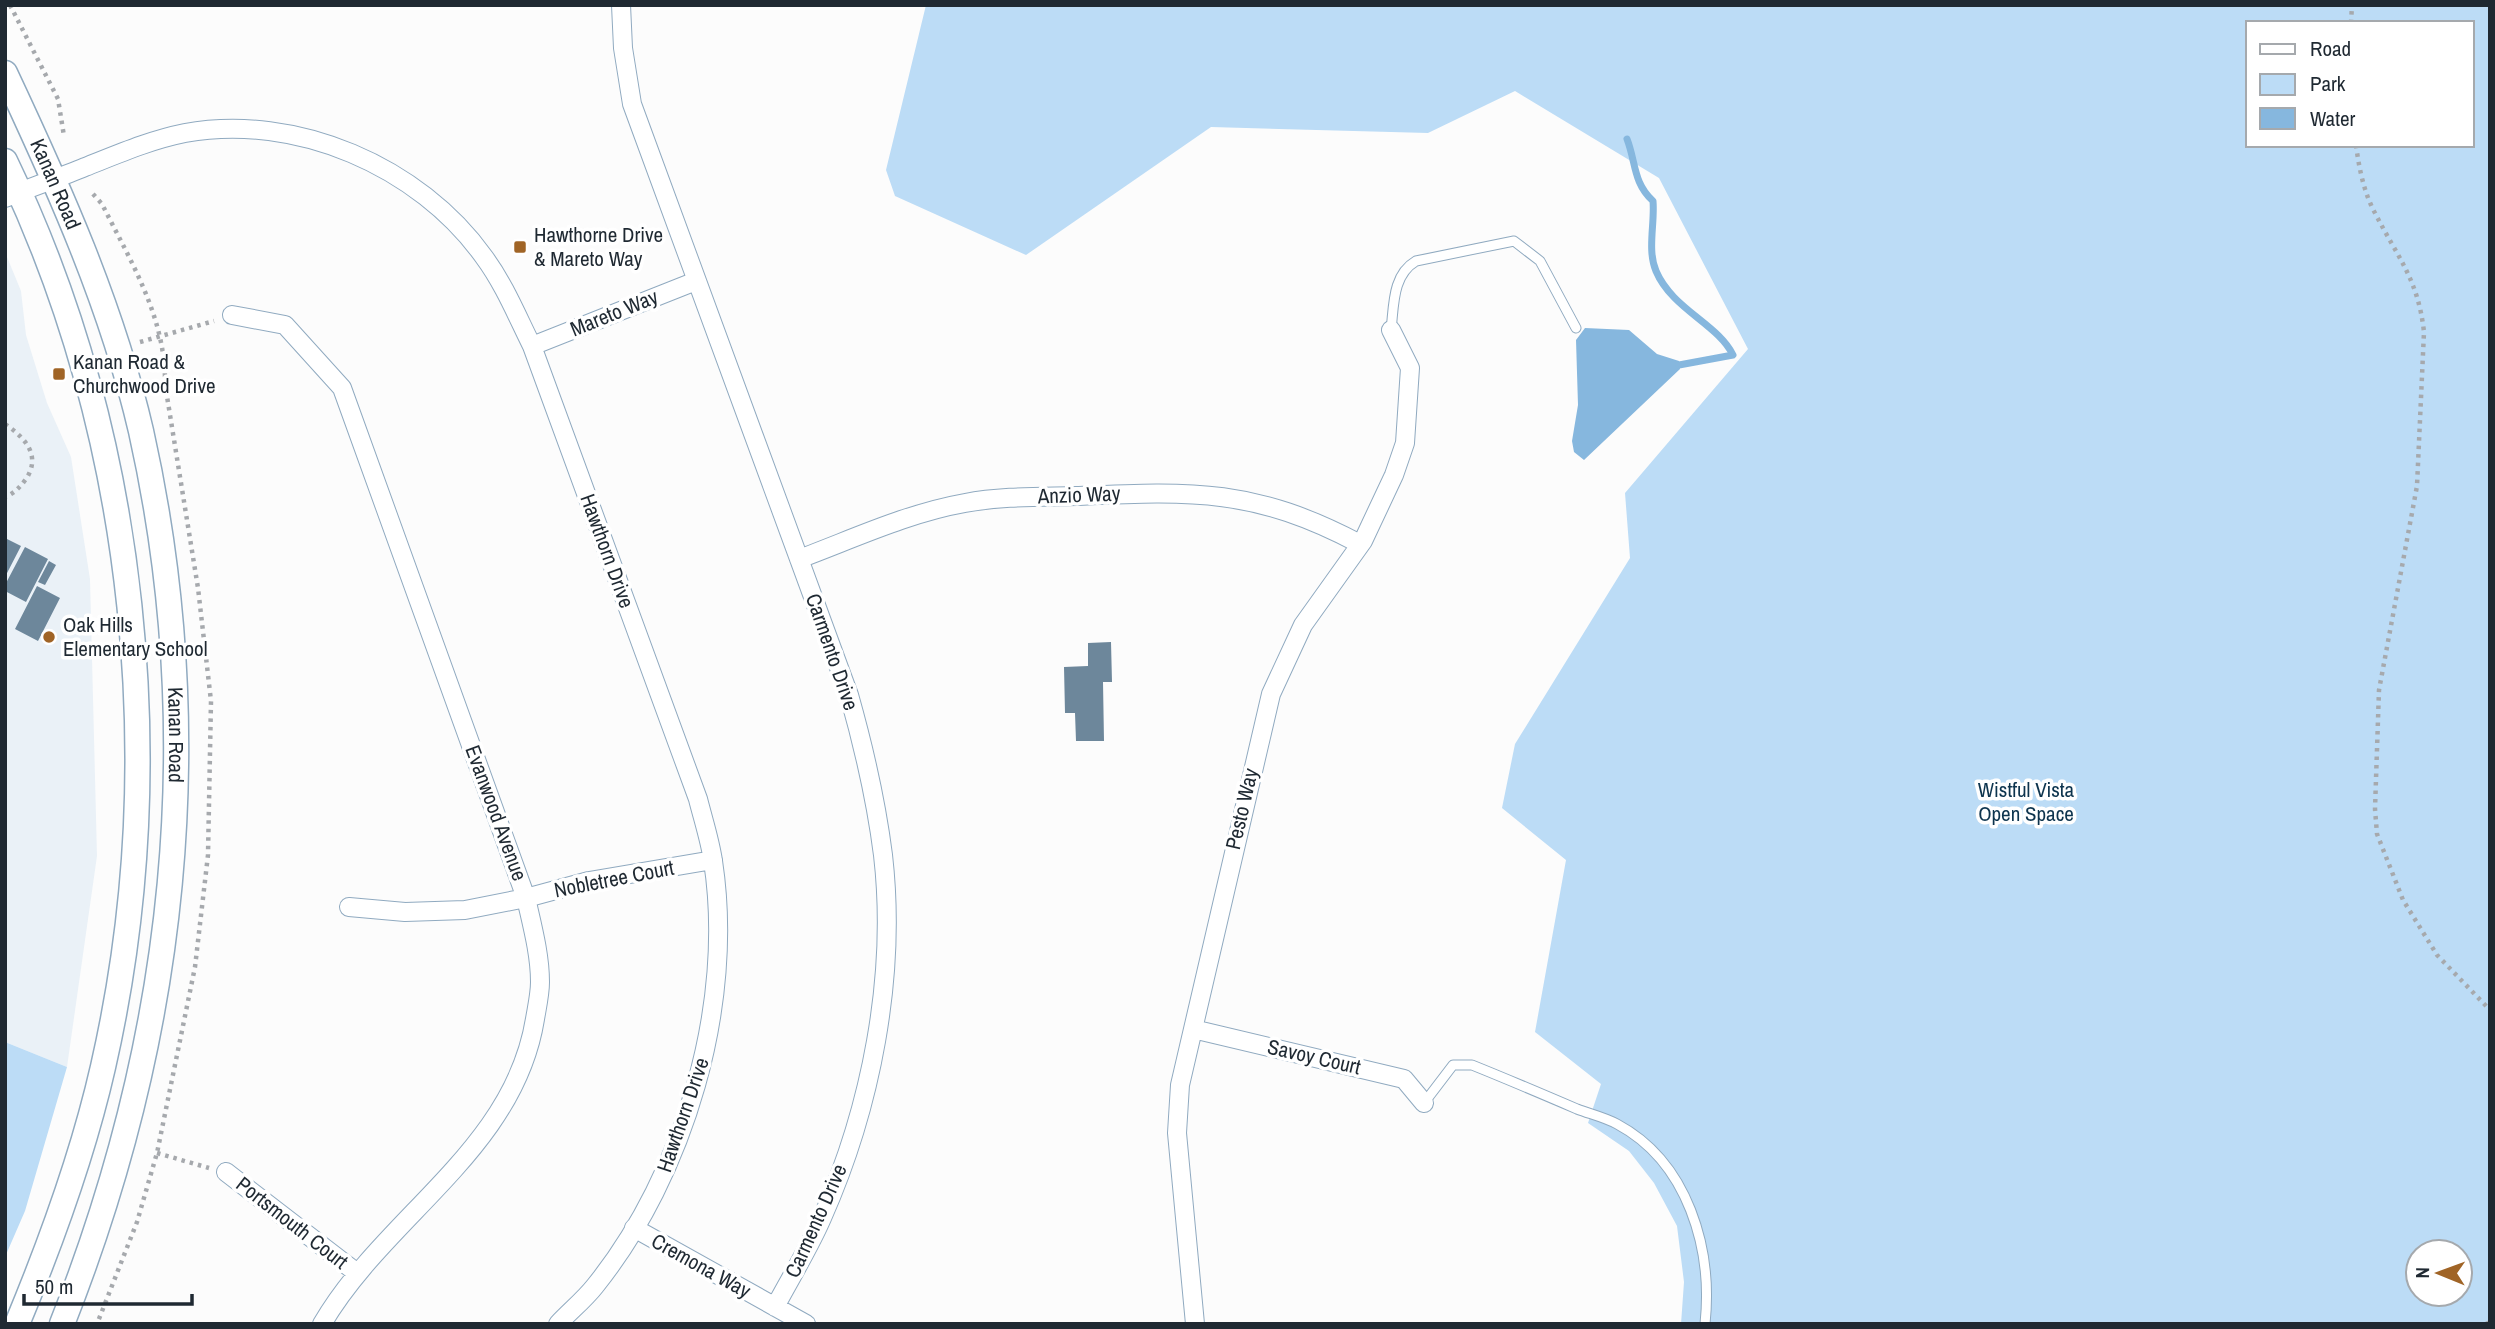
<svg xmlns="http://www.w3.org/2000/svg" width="2495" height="1329" viewBox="0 0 2495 1329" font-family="'Archivo Narrow',sans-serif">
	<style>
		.built { fill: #eaf1f7 }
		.green { fill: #bcdcf6; fill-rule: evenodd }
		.water { fill: #86b7de }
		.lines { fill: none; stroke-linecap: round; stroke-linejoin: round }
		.stream { stroke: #86b7de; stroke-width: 7 }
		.building { fill: #6d879b }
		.lane-casing { stroke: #90aac0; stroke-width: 11 }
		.street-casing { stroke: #90aac0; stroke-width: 20 }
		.secondary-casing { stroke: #90aac0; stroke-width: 27 }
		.path { stroke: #a6a9ad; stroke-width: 4.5; stroke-dasharray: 3.5 5; stroke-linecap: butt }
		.lane { stroke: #fff; stroke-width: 9 }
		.street { stroke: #fff; stroke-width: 18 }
		.secondary { stroke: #fff; stroke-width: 24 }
		.poi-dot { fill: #a06426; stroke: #fff; stroke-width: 2.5 }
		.labels { text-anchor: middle; stroke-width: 7; stroke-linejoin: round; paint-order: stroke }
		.street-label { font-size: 21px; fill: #1f2932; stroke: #fff }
		.poi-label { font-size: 21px; fill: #1f2932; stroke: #fff; text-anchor: start }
		.park-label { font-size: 21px; fill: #0d344e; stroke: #fff }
	</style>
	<rect width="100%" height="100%" fill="#fcfcfc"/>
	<!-- built -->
	<path class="built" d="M5,252l16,39 5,44 21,68 24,54 19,122 7,277 -30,211 -62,-25z"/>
	<!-- green -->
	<path class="green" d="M926,5h1564v1319h-809l3,-42 -7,-56 -23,-43 -25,-32 -41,-28 13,-39 -66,-52 31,-172 -64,-52 13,-64 115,-186 -5,-65 123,-144 -89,-171 -144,-87 -87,42 -217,-6 -185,128 -131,-59 -9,-26zM2248,23h224v122h-224zM2418,1252h42v42h-42z
		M5,1042l62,25 -42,144 -20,46z"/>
	<!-- water -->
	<path class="water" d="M1585,328l44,2 28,24 22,7 1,8 -96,91 -10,-8 -2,-11 6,-36 -2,-65z"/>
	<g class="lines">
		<!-- stream -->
		<path class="stream" d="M1627,139c9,23 6,44 26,62 2,22 -6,49 3,70 16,38 62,53 77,84l-54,10"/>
	</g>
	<!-- building -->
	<path class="building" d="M5,538l16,8 -16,31z
		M25,547l23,12 -22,43 -21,-11v-6z
		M49,561l7,4 -11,20 -7,-3z
		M37,586l23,12 -22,43 -23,-12z
		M1111,642l1,40h-9l1,59h-28l-1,-28h-10l-1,-46 24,-1v-23z"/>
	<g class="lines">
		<!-- lane casing -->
		<g class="lane-casing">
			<path id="lane" d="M1391,330c3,-24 1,-55 25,-69l98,-20 26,20 36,67
				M1424,1103l29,-38h19c35,14 70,29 105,44 13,5 27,8 40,15 71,38 96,125 88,200"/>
		</g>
		<!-- street casing -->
		<g class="street-casing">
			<path id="street" d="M621,5l2,43 9,56 217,591c15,53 27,105 34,160 14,121 -12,253 -61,363 -13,30 -31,59 -47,89
				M5,198c26,-11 54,-20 80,-31 33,-13 65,-27 100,-34 111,-20 234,33 299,124 20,27 33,59 48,89l166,453c5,20 12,41 15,62 22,143 -28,313 -118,425 -11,14 -25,25 -37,38
				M232,315l53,10 57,63 184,510c6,27 14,56 14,84 0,12 -3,25 -5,37 -21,131 -150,197 -213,305
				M532,346l164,-65
				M799,559c54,-20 109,-46 166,-56 37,-7 75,-6 112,-7 116,-5 177,-8 283,48
				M349,907l56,5 60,-2 61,-12 63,-17 124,-21
				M1193,1029l211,50 20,24
				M226,1172l131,101
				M634,1228l172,96
				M1195,1324l-18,-191 3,-48 91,-391 32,-69 60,-84 31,-66 11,-32 5,-75 -19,-38"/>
		</g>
		<!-- secondary casing -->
		<g class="secondary-casing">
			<g id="secondary">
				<path id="s1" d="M5,73c54,115 107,233 136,358 68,304 35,605 -79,893"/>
				<path d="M5,161c133,276 166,608 98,906 -20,88 -51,173 -86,257"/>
			</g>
		</g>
		<!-- path -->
		<path class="path" d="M10,5l48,94 6,37
			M2351,23l1,-18
			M2356,145c3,23 8,48 19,68 23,45 43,66 49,119l-7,154 -38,204 -4,119 2,25 26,66 34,55 53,55
			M93,194l9,10c29,58 64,114 63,180l33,204 13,113 -3,154 -13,112 -38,186 -20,69 -40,102
			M140,342l74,-21
			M5,424c19,13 37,31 21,55 -6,8 -11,14 -21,18
			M157,1153l52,15
			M2486,1324l4,-2"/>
		<!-- lane -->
		<use href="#lane" class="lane"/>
		<!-- street -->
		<use href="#street" class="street"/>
		<!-- secondary -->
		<use href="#secondary" class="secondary"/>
	</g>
	<!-- markers -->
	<g class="poi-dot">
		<rect x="513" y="240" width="14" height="14" rx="3.5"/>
		<rect x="52" y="367" width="14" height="14" rx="3.5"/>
		<circle cx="49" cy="637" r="7"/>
	</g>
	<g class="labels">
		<!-- street labels -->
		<g class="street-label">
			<text dy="7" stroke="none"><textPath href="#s1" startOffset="122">Kanan Road</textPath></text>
			<text transform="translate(614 313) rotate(-22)" y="7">Mareto Way</text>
			<text transform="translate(1079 495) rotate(-2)" y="7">Anzio Way</text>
			<text transform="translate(607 551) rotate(70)" y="7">Hawthorn Drive</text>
			<text transform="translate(832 652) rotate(71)" y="7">Carmento Drive</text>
			<text dy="7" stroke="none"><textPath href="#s1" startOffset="690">Kanan Road</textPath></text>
			<text transform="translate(1242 809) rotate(-77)" y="7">Pesto Way</text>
			<text transform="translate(496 813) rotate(70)" y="7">Evanwood Avenue</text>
			<text transform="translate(614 879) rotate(-11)" y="7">Nobletree Court</text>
			<text transform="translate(1314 1057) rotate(13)" y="7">Savoy Court</text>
			<text transform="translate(683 1115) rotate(-71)" y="7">Hawthorn Drive</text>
			<text transform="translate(816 1221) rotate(-66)" y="7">Carmento Drive</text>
			<text transform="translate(292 1223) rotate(38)" y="7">Portsmouth Court</text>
			<text transform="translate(701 1266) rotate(29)" y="7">Cremona Way</text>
		</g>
		<!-- poi labels -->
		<g class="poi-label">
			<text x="534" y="242">Hawthorne Drive<tspan x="534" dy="24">&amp; Mareto Way</tspan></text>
			<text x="73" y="369">Kanan Road &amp;<tspan x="73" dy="24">Churchwood Drive</tspan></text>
			<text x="63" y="632">Oak Hills<tspan x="63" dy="24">Elementary School</tspan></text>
		</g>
		<!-- park labels -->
		<g class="park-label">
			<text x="2026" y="797">Wistful Vista<tspan x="2026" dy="24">Open Space</tspan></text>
		</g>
	</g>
	<!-- border -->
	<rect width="2495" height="1329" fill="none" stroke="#1f2932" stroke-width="14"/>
	<!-- legend -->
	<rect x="2246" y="21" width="228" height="126" fill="#ffffff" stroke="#a5a9ad" stroke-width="2"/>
	<rect x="2260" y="44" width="35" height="10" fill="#ffffff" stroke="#a5a9ad" stroke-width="2"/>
	<text x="2310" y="56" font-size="21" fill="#1f2932">Road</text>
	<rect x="2260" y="74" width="35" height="21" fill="#bcdcf6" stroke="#a5a9ad" stroke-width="2"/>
	<text x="2310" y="91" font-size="21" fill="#1f2932">Park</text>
	<rect x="2260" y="108" width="35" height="21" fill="#86b7de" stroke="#a5a9ad" stroke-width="2"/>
	<text x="2310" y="126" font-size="21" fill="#1f2932">Water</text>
	<!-- north arrow -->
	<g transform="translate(2439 1273) rotate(271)"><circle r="33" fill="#ffffff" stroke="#a5a9ad" stroke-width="2"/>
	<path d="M0-5L12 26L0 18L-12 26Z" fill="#a06426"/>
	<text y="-10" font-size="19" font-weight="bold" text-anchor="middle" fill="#1f2932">N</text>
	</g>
	<!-- scale -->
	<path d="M24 1294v10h168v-10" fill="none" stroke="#1f2932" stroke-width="3.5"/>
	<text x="35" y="1294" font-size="21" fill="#1f2932" stroke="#ffffff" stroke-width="5" paint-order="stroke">50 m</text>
</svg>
